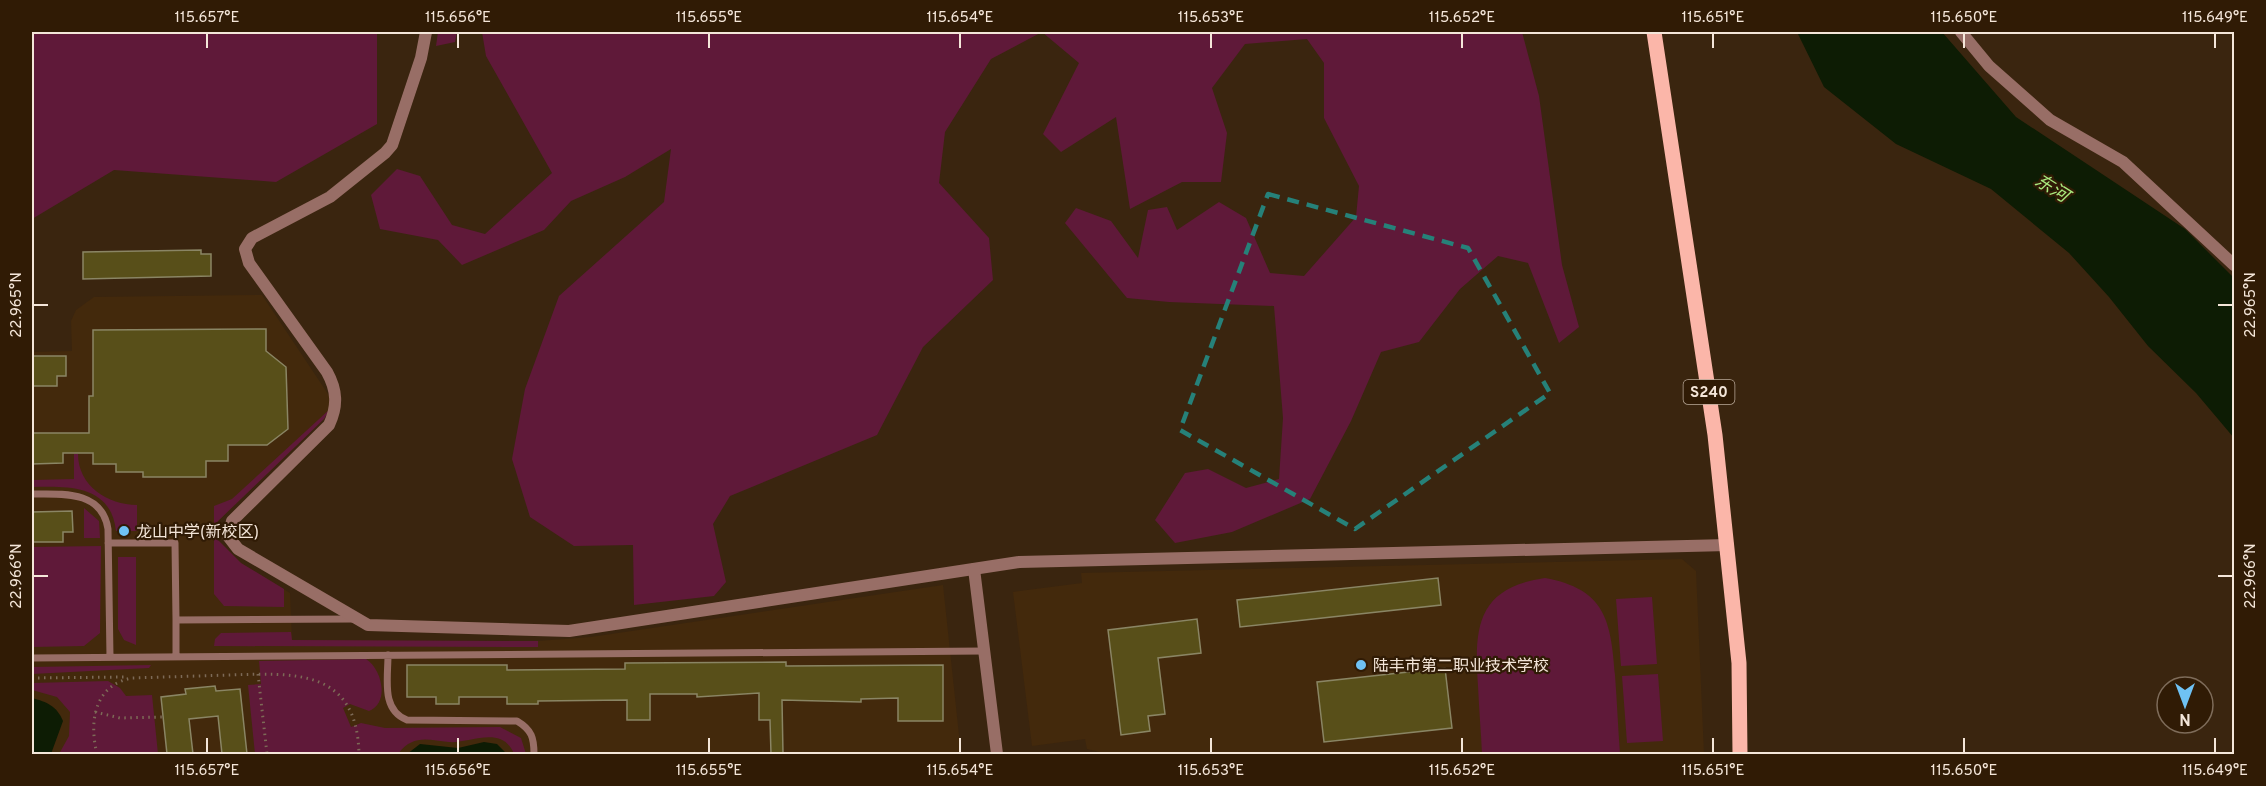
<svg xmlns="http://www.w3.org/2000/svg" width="2266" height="786" viewBox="0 0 2266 786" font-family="Overpass,'Noto Sans SC',sans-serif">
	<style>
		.built { fill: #43290c }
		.green { fill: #5f1939 }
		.water { fill: #0d1c04 }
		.building { fill: #584f19; stroke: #8a8564; stroke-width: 1.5 }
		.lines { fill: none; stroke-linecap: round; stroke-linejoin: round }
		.path { stroke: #7d6a57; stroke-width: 3; stroke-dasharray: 1.5 4.5; stroke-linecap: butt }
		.service { stroke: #986e66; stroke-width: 7 }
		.minor { stroke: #986e66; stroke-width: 12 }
		.tertiary { stroke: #986e66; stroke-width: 12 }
		.primary { stroke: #fbb6a9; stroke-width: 15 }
		.marked { fill: none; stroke: #268179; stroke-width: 4.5; stroke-dasharray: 12 8; stroke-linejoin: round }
		.ticks { fill: none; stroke: #f4e6d9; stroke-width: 2 }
		.poi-dot { fill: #6fc2f4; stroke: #301b05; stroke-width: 2 }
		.labels { text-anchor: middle; stroke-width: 4.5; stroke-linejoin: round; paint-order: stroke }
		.shield { fill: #301b05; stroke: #b9a999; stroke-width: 1.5 }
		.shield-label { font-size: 15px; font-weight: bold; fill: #f4e6d9 }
		.poi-label { font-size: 16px; fill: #f4e6d9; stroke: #301b05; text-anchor: start }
		.water-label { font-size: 18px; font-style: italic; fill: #aaea7f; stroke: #301b05 }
		.neatline { fill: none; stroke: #f4e6d9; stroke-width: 2 }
		.ticks-label { font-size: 15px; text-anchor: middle; fill: #f4e6d9 }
	</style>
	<rect width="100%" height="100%" fill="#3a250f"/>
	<!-- built -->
	<path class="built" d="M262,295l68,102v12l-6,10 -108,104 1,16 24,24 49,30 2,47 246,1 53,-4 352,-52 18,169h-929v-402l40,-1 -1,-30 5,-11 18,-13z
		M1682,559l14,12 8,183h-596l-21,-5 -2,-10 -53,7 -19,-154 69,-9 -1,-10z"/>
	<!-- green -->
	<path class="green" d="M32,32h345v92l-101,58 -162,-12 -82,49z
		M438,32h19l-2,10 -19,4z
		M482,32h1040l17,64 23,169 17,62 -20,16 -31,-80 -30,-7 -38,33 -41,53 -38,10 -30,69 -41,78 -78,33 -57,11 -20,-23 30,-47 23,-4 38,19 33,-9 4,-61 -9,-112 -105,-4 -42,-4 -62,-75 11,-15 35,13 27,37 10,-48 19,-3 10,23 42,-28 27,16 24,55 34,3 52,-59 3,-31 -35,-68v-55l-17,-24 -62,5 -33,44 15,45 -6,49h-39l-52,27 -14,-92 -55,35 -18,-18 36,-71 -37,-31 -51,27 -46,73 -6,51 50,55 4,42 -70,67 -46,88 -147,61 -17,28 13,58 -12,14 -80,9 -1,-60 -59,1 -44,-29 -18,-58 13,-70 34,-93 105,-94 7,-53 -46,28 -54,24 -27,29 -82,35 -24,-25 -58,-11 -9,-34 26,-26 23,7 32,49 33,9 67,-61 -66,-117z
		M330,409l-6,10 -108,104 1,16 24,24 43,26v18l-60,-1 -10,-12v-88l18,-7z
		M74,454h4c0,32 30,51 59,51v26h-21c-5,-47 -49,-45 -84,-44v-7l42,-1z
		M84,508l15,13 1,17h-16z
		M101,546l-1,87 -16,13 -52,1v-100z
		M118,557h18v88l-12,-5 -6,-11z
		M1545,578c60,11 66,42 70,97 2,26 3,53 5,79h-138c-1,-22 -3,-45 -4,-68 -4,-59 -1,-98 67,-108z
		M1652,597l5,67 -36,2 -5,-67z
		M291,632l1,8 246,1v6l-324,-1 1,-7 6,-6z
		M366,659c16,10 24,44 3,52l-19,-7 -7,4 8,19 10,-4 24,5 115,-1 21,11 5,16h-12c-12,-30 -45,-10 -65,-12 -21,-2 -36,-8 -51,12h-143l-7,-69 13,-1 -2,-23z
		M151,665l-2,3 -117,6v-7z
		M1658,674l5,67 -36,2 -5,-67z
		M108,681l12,7 6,8 26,-1 6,59h-99l10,-18 1,-24 -13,-15 -25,-7v-7z"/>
	<!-- water -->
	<path class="water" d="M1797,32h145l74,85 169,112 49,49v160l-38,-45 -48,-47 -39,-49 -40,-44 -78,-64 -95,-45 -72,-57z
		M32,698c15,4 25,8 31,23l-12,33h-19z
		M484,742l13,2 10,10h-100l13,-10 38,4z"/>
	<!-- building -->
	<path class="building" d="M201,250v4h10v22l-128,3v-27z
		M266,329v22l20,16 2,62 -21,16h-39v16h-22v16h-63v-5h-27v-8h-23v-11h-30v10l-31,1v-31h57v-37h4v-66z
		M32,356h34v20h-9v10h-25z
		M72,511l1,21h-10v10h-31v-30z
		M1438,578l3,27 -201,22 -3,-27z
		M1197,619l4,34 -43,5 7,56 -17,2 2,15 -29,4 -13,-105z
		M786,662v4l157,-1v56h-45v-23l-37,1v3l-79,-2 1,54h-12l-1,-34h-11v-27l-62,4v-3h-47v26h-23v-20l-89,1v3h-31v-7h-48v7h-23v-7h-29v-32h100v5l118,-1v-6z
		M1445,668l7,60 -128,14 -7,-60z
		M215,686l1,5 24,-2 7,65h-25l-4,-38 -29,3 4,35h-26l-6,-57 25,-3 -1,-5z"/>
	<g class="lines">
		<!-- path -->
		<path class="path" d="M258,674l9,80
			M32,678l94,-1
			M95,712l25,6 43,-1
			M97,754c-8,-32 -3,-69 35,-76 33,-1 65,-2 97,-3 65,-2 128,-7 130,79"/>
		<!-- service -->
		<path class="service" d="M32,494c30,0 70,-4 76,35l2,128
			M108,543h67l1,77
			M388,655c0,24 -7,55 19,65l110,1c15,9 17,17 17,33
			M176,657v-37l179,-1
			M32,658l952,-7"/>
		<!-- minor -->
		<path class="minor" d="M426,32l-5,26 -29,87 -7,8 -55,44 -78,41 -7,11 4,14 78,109c10,18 11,34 2,53l-97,96 -4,15 10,13 130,76 201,6 450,-69 709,-17
			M1961,32l28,34 61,54 73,42 111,103"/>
		<!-- tertiary -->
		<path class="tertiary" d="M974,569l23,185"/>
		<!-- primary -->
		<path class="primary" d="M1654,32l61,403 24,228 1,91"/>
	</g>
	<!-- marked area -->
	<path class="marked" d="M1268,194l200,54 82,145 -195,136 -175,-99z"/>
	<!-- ticks -->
	<path class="ticks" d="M207,33v15M458,33v15M709,33v15M960,33v15M1211,33v15M1462,33v15M1713,33v15M1964,33v15M2215,33v15M33,305h15M2218,305h15M33,576h15M2218,576h15M207,738v15M458,738v15M709,738v15M960,738v15M1211,738v15M1462,738v15M1713,738v15M1964,738v15M2215,738v15"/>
	<!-- markers -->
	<g class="poi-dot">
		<circle cx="124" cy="531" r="6"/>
		<circle cx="1361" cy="665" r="6"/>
	</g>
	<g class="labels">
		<!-- shield labels -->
		<rect class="shield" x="1683.5" y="380" width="51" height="24" rx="4.5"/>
		<g class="shield-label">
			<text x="1709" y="397">S240</text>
		</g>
		<!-- poi labels -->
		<g class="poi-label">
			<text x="136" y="537">龙山中学(新校区)</text>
			<text x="1373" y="671">陆丰市第二职业技术学校</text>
		</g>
		<!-- water labels -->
		<g class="water-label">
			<text transform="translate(2052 188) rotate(32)" y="6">东河</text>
		</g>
	</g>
	<!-- border -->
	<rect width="2266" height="786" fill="none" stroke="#301b05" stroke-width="66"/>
	<!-- north arrow -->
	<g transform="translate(2185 705) rotate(180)"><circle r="28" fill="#301b05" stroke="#7e6c5a" stroke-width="1.5"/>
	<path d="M0-4.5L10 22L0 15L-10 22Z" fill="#6fc2f4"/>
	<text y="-9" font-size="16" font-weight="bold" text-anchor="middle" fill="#f4e6d9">N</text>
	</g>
	<rect x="33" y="33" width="2200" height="720" class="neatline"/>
	<g class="ticks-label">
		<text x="207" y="22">115.657°E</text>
		<text x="458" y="22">115.656°E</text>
		<text x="709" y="22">115.655°E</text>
		<text x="960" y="22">115.654°E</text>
		<text x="1211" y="22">115.653°E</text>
		<text x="1462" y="22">115.652°E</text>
		<text x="1713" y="22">115.651°E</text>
		<text x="1964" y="22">115.650°E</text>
		<text x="2215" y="22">115.649°E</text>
		<text transform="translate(2250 305) rotate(-90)" y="5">22.965°N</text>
		<text transform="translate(16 305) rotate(-90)" y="5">22.965°N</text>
		<text transform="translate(2250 576) rotate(-90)" y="5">22.966°N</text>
		<text transform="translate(16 576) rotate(-90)" y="5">22.966°N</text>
		<text x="207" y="775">115.657°E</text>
		<text x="458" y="775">115.656°E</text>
		<text x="709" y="775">115.655°E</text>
		<text x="960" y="775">115.654°E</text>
		<text x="1211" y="775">115.653°E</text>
		<text x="1462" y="775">115.652°E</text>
		<text x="1713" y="775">115.651°E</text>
		<text x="1964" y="775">115.650°E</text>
		<text x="2215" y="775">115.649°E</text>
	</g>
</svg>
